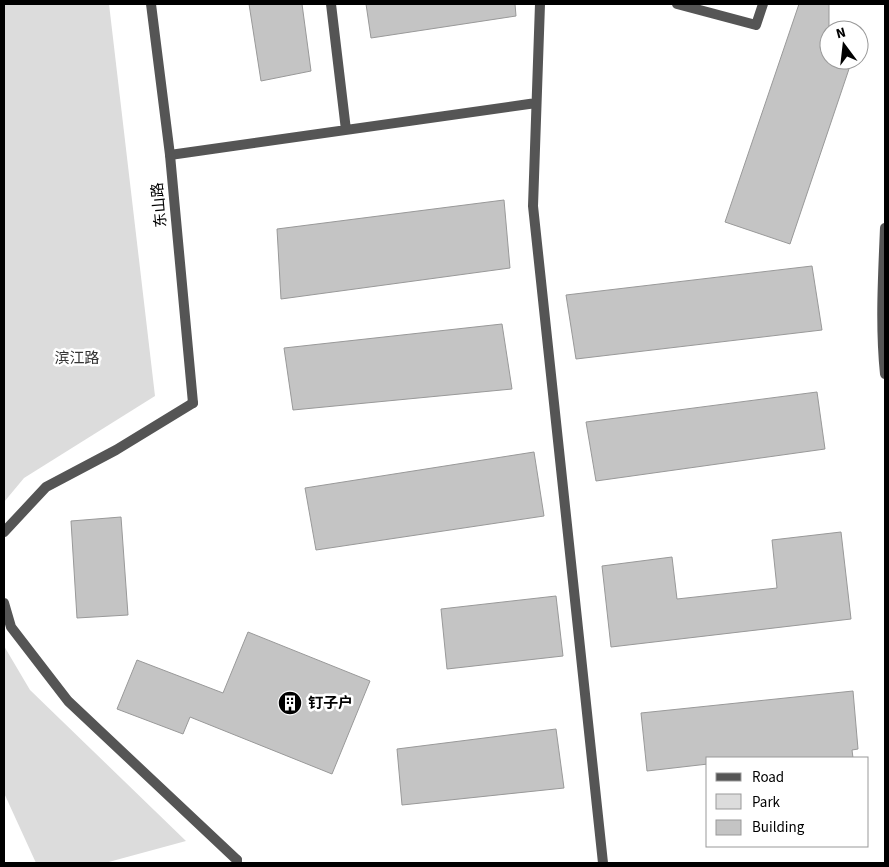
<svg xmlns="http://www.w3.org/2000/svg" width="889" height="867" viewBox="0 0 889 867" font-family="'Source Sans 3','Noto Sans SC',sans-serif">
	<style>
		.green { fill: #dcdcdc }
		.building { fill: #c4c4c4; stroke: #999 }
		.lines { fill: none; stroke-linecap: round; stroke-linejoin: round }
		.service { stroke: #555; stroke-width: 10 }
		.minor { stroke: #555; stroke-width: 10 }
		.labels { text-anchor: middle; stroke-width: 5; stroke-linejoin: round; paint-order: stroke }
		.street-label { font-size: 15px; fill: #000; stroke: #fff }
		.park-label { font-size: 15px; fill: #333; stroke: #fff }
		.poi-label { font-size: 15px; font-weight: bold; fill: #000; stroke: #fff; text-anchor: start }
	</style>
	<rect width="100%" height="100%" fill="#fff"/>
	<!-- green -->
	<path class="green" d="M4,4h105l46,392 -131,82 -20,24z
		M4,646l26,44 156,151 -81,22h-69l-32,-70z"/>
	<!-- building -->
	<path class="building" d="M249,4h53l9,67 -50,10z
		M366,4h149l1,12 -145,22z
		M799,4h30v56h23l-62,184 -65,-22z
		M504,200l6,68 -229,31 -4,-70z
		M812,266l10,64 -246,29 -10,-64z
		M502,324l10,65 -219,21 -9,-62z
		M817,392l8,57 -229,32 -10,-59z
		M534,452l10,64 -228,34 -11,-62z
		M121,517l7,98 -51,3 -6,-97z
		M841,532l10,87 -240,28 -9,-81 70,-9 5,42 100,-11 -5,-48z
		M556,596l7,60 -116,13 -6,-60z
		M248,632l122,49 -38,93 -142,-57 -7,17 -66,-25 20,-49 86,33z
		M853,691l5,58 -6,1 1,8h-145v6l-61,7 -6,-58z
		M556,729l8,59 -162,17 -5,-56z"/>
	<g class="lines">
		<!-- service -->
		<path class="service" d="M331,4l15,126
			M540,4l-7,202 70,657
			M677,4l79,21 7,-21
			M170,155l366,-52
			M4,532l42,-45 70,-37 77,-47
			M4,603l7,24 57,74 169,159"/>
		<!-- minor -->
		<path class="minor" d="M151,4l19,151 23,248
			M885,228c-2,49 -5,98 0,146
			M237,860v3"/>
	</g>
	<!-- icons -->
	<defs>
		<g id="building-disc" transform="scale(1.25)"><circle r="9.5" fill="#000" stroke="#fff"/><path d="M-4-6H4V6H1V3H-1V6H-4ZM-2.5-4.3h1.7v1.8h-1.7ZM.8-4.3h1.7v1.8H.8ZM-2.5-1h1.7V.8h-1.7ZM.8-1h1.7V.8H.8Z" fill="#fff"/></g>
	</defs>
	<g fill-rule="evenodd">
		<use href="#building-disc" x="290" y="703"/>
	</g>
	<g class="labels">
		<!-- street labels -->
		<g class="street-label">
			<text transform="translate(159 205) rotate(-95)" y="5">东山路</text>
		</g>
		<!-- park labels -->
		<g class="park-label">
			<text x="77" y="363">滨江路</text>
		</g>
		<!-- poi labels -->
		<g class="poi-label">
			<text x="308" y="708">钉子户</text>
		</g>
	</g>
	<!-- border -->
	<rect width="889" height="867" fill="none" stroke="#000000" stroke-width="10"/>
	<!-- legend -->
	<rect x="706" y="757" width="162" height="90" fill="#ffffff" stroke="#999999"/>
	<rect x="716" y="773" width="25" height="8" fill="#555555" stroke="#999999"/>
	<text x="752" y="782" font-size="15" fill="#000000">Road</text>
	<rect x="716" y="794" width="25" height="15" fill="#dcdcdc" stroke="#999999"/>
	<text x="752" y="807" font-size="15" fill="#000000">Park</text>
	<rect x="716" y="820" width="25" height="15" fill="#c4c4c4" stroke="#999999"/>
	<text x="752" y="832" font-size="15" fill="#000000">Building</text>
	<!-- north arrow -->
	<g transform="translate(844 45) rotate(345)"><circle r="24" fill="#ffffff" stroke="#999999"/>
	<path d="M0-4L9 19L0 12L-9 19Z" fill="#000000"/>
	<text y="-8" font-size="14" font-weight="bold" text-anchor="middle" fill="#000000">N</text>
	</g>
</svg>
